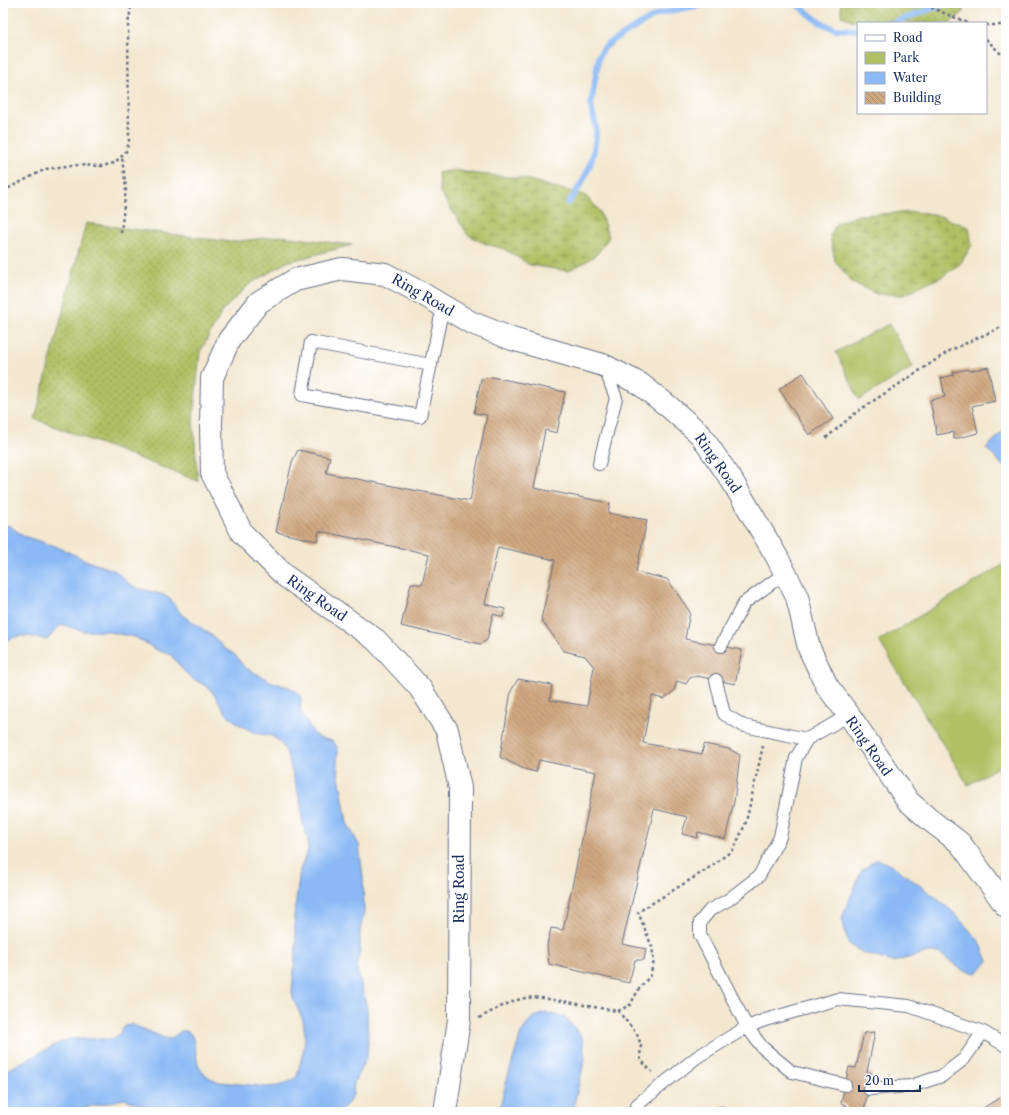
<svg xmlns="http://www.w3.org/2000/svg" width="1009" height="1115" viewBox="0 0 1009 1115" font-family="'Libre Caslon Text',serif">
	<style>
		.grass { fill: url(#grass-dots); stroke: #667860 }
		.wetland { fill: url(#wetland-marsh); stroke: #667860 }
		.park { fill: #b0c063; stroke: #667860 }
		.water { fill: #8ab9f5; stroke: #5274aa }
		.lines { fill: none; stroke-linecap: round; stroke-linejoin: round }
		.stream { stroke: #8ab9f5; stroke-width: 6 }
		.building { fill: url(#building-back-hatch) }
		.lane-casing { stroke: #676f86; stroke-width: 14 }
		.street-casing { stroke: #676f86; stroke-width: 24 }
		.path { stroke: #676f86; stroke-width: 2.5; stroke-dasharray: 3 3; stroke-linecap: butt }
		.lane { stroke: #fff; stroke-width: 12 }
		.street { stroke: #fff; stroke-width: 22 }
		.labels { text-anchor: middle; stroke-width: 3.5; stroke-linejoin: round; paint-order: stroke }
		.street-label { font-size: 14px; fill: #1b2f5e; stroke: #fff }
	</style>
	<defs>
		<pattern id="grass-dots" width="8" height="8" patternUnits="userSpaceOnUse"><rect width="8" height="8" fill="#b0c063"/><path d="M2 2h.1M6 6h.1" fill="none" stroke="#8e9c55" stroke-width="1.8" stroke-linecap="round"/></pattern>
		<pattern id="wetland-marsh" width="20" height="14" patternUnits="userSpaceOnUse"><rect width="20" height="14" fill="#b0c063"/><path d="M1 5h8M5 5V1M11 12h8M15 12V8" fill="none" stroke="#8e9c55"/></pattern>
		<pattern id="building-back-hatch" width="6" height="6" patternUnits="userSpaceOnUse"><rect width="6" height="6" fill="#d0a880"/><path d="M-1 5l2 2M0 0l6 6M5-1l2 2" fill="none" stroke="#a8896c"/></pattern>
	</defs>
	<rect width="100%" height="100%" fill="#fff"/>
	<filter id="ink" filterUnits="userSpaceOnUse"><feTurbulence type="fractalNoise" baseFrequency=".025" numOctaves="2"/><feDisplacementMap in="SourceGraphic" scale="8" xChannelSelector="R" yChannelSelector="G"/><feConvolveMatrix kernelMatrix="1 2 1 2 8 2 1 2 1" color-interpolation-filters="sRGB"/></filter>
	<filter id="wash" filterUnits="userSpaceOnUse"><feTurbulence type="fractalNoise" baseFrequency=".012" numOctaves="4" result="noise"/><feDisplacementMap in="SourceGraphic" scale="16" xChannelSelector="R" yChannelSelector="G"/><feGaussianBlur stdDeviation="0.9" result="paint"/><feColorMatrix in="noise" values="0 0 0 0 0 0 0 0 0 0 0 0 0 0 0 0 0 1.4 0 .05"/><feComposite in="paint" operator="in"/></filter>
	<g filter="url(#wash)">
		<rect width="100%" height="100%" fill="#f3e7cf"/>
		<!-- grass -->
		<path class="grass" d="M841,3h113l11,8 -15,12h-36l-23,-3 -22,3h-9l-19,-7z
			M86,223l145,19 50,-6 71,9 -65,17 -37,22 -27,26 -23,42 -7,67 5,62 -163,-62z"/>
		<!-- wetland -->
		<path class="wetland" d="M455,170l22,4 45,4 31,9 32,8 14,15 10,27 -11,16 -11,8 -19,10 -38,-6 -26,-16 -18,-5 -18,-9 -28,-43 -2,-19z
			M913,212l21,2 35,13 3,18 -11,18 -18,13 -39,19 -28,-1 -24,-12 -17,-21 -5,-25 7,-13 22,-8z"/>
		<!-- park -->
		<path class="park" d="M889,324l24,43 -54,33 -23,-48z
			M1006,563v199l-38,23 -89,-144z"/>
		<!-- water -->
		<path class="water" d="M1006,429v40l-20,-21z
			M3,525l7,1 13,10 32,10 35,16 26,9 12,12 9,5 27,7 7,5 11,15 32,22 10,11 11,7 9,12 30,16 15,4 10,6 2,5 -1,13 14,23 6,4 12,3 4,4 2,6 -1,13 10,59 12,22 4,33 1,34 -4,19v20l-4,15 11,42 1,34 -1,14 -13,26 -1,13 -5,8 -9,9h-184l-10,-6 -21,-7 -58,13h-63v-42h4l54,-28 9,-3h42c9,-3 9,-14 19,-15l36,15 5,-1 9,-7h6l4,3 2,5 5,25 4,8 8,6 9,4 49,5 10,-1 15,-6 4,-4 7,-28 1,-13 -2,-15 -9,-19 -2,-9 4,-47 -2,-28 6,-47 8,-20v-11l-5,-14 -2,-21 -10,-36 -6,-19 -6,-8 -7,-5 -17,-3 -18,-10 -12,-11 -11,-18 -6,-7 -15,-8 -8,-7 -14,-17 -14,-5 -22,-13 -30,-6h-22l-19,-6 -5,1 -12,14c-18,-4 -28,-8 -44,3z
			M877,859l19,9 38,28 20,17 26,29 8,19 -11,12 -15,-3 -23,-17h-14l-32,9 -30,-9 -15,-10 -6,-25 20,-48z
			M545,1013l20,4 17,20 3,22 -13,53h-73l7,-29 15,-50 11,-15z"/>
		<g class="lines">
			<!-- stream -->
			<path class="stream" d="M795,3l26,20 14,6 23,1
				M892,23l56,-20
				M568,203c17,-21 28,-47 28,-74 0,-9 -5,-16 -5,-24l8,-49 4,-7 8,-7 45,-27 13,-4 44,-8"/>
		</g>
		<g id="blocks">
			<!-- building -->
			<path class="building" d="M988,367l7,34 -23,5 6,27 -24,6 -1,-7 -16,3 -7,-35 15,-3 -4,-19 13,-3 -1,-3 16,-3v2z
				M803,373l30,46 -24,16 -30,-46z
				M492,377l73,15 -8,41 -12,-3 -11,58 76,15 -2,10 39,7 -11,52 31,7 23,33 -5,27 57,11 -7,34 -38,-8 -7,2 -4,6 -9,-3 -3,10 -10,8 -12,-3 -9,47 59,11 2,-10 25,5 11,6 -6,47 -9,37 -27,-7 -1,6 -15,-4 5,-17 -33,-8 -32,135 24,5 -2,11h-9l-6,23 -80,-19 -2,-19 4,-17 12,2 33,-158 -57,-12 -3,12 -12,-3 -24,-12 11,-66 7,-12 34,6 -2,15 37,6 7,-39 -9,-11 -21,-5 -23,-32 14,-59 -57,-13 -13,57 20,5 -2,8 -10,-3 -6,26 -7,4 -79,-18 10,-43 11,2 7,-31 -110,-23 -2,10 -41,-9 16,-70 6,-12 32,7 -4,16 144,28 17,-86 -13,-2 7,-34z
				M875,1032l-8,40 5,1 -8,37 -5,-1 -1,3h-13l2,-6 -6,-3 8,-36 7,1 8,-35z
				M1003,1096l3,5v11h-30z
				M722,1106l18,6h-28v-2z"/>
		</g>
	</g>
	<g filter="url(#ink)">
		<use href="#blocks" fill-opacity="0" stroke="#676f86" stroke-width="1"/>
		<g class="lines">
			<!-- lane casing -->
			<g class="lane-casing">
				<path id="lane" d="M431,365l-120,-23 -9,53 118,21 23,-110
					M599,464l17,-66 -12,-32
					M721,646l23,-43 41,-30
					M716,680l8,34 20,12 63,13 42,-24
					M807,739l-11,19 -16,79 -21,39 -31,24 -18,10 -10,12v13l47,92 15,20 30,25 53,13
					M869,1089l42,-3 31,-10 22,-17 19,-27
					M634,1112l4,-8 59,-47 50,-30 18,-7 73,-21 71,7 74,26 23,14"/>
			</g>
			<!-- street casing -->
			<g class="street-casing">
				<path id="street" d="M445,1112l14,-92 1,-232 -13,-58 -27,-42 -44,-48 -91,-64 -43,-43 -30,-60 -1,-47 1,-48 17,-38 30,-38 36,-22 47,-11 43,5 36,19 49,29 42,17 91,26 37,19 28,22 32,28 31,45 46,78 20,40 12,51 18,38 22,29 59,86 22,19 30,23 46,63"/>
			</g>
			<!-- path -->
			<path class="path" d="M920,3l48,20
				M986,25h20
				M986,39l20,20
				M3,191l43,-22 27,-4 29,1 12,-3 8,-7 5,-6 2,-10 -1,-116 4,-21
				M121,233l5,-44 -4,-32
				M826,438l32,-27 93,-61 55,-25
				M618,1011l12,-6 9,-16 11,-13 4,-15 -2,-14 -14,-35 68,-42 28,-21 12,-27 17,-76
				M479,1018c14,-7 27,-15 42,-19 11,-3 23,-1 33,1 22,3 43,8 64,11l19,23 4,11 -1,11 1,4 11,12"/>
			<!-- lane -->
			<use href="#lane" class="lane"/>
			<!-- street -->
			<use href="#street" class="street"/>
		</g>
	</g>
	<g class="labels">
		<!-- street labels -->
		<g class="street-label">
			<text transform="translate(423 295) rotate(30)" y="5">Ring Road</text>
			<text transform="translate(718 463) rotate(55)" y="5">Ring Road</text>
			<text transform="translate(317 598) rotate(35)" y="5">Ring Road</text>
			<text transform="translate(869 746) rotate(55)" y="5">Ring Road</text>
			<text transform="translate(459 889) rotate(-90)" y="5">Ring Road</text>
		</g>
	</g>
	<!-- margin -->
	<rect width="1009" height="1115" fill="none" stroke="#fff" stroke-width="16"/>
	<!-- legend -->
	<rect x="857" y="22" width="130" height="92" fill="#ffffff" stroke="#a4acbf"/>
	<rect x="865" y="35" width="20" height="6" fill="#ffffff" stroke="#a4acbf"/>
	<text x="893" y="42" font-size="12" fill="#1b2f5e">Road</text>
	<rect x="865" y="52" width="20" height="12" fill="#b0c063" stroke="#a4acbf"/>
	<text x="893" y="62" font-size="12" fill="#1b2f5e">Park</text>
	<rect x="865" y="72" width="20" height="12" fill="#8ab9f5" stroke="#a4acbf"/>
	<text x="893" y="82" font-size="12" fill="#1b2f5e">Water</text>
	<rect x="865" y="92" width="20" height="12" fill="url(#building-back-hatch)" stroke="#a4acbf"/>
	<text x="893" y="102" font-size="12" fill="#1b2f5e">Building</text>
	<!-- scale -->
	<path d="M859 1085v6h61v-6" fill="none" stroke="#1b2f5e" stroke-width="2"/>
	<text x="865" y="1085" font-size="12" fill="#1b2f5e" stroke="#ffffff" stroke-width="3" paint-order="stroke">20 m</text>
</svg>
